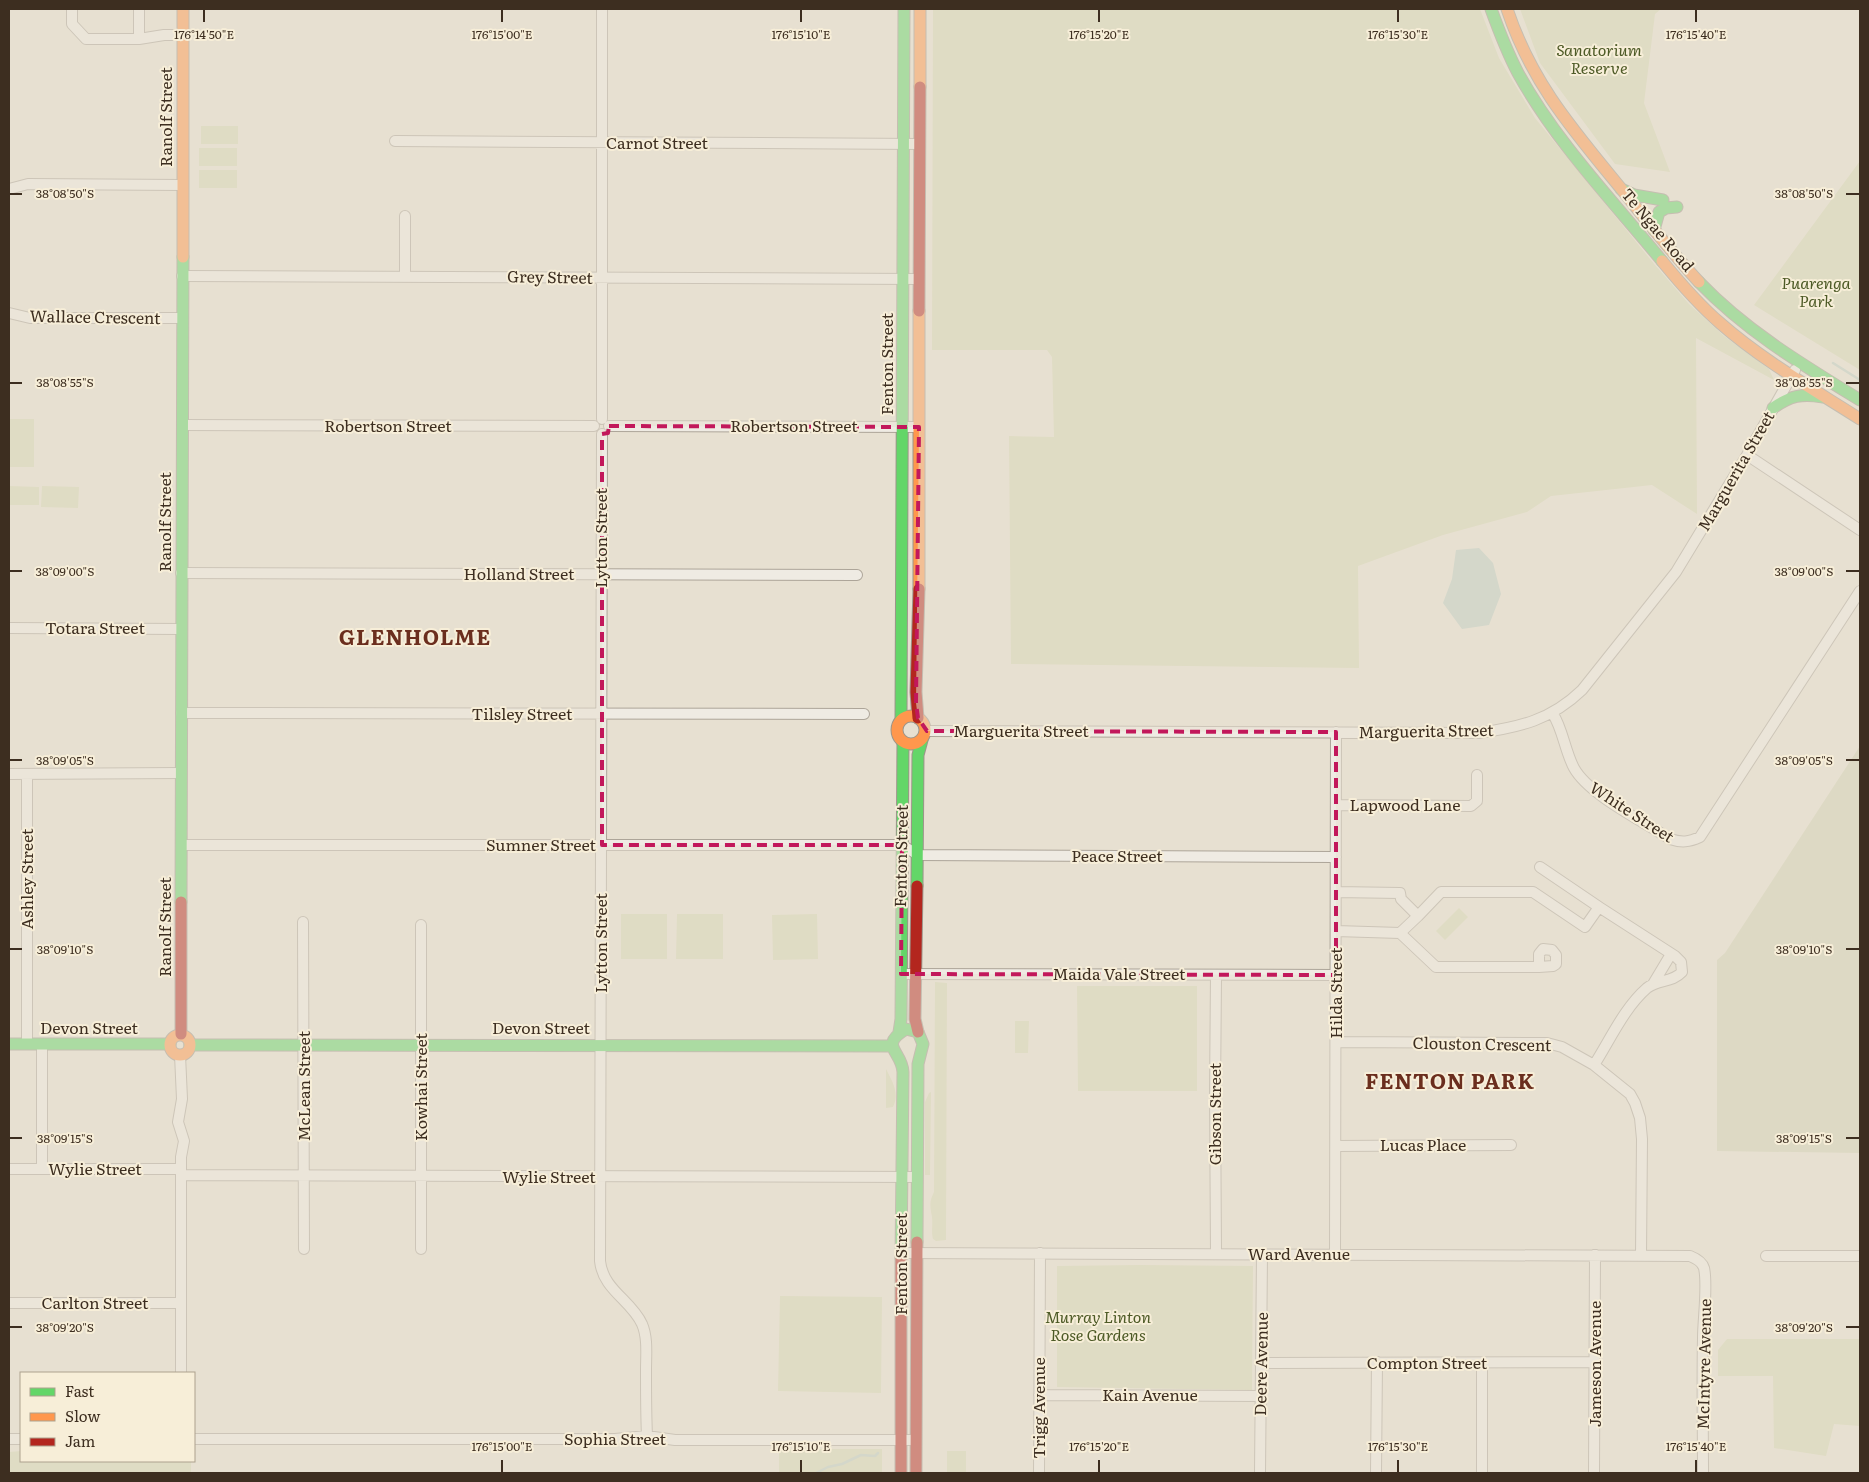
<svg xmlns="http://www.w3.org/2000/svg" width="1869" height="1482" viewBox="0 0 1869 1482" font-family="Literata,serif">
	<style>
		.green { fill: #d6d7b3 }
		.cemetery { fill: #d1d1b3 }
		.water { fill: #bcccc2 }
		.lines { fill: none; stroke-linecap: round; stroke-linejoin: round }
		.stream { stroke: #bcccc2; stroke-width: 2.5 }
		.street-casing { stroke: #ada599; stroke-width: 12 }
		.fast-casing { stroke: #9c958a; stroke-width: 13 }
		.slow-casing { stroke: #9c958a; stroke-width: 13 }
		.jam-casing { stroke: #9c958a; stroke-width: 13 }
		.street { stroke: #efebe3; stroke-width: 10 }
		.fast { stroke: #63d668; stroke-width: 11 }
		.slow { stroke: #ff974d; stroke-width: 11 }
		.jam { stroke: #b3261e; stroke-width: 11 }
		.marked { fill: none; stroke: #c2185b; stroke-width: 4; stroke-dasharray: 10 6; stroke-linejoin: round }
		.ticks { fill: none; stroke: #3d2e20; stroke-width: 2 }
		.labels { text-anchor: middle; stroke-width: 4; stroke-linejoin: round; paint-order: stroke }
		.park-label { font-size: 16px; font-style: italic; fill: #4d5a26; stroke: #f7eed8 }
		.street-label { font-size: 16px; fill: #3d2e20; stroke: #f7eed8 }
		.district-label { font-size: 21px; font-weight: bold; letter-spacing: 1px; fill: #6b2e1e; stroke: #f7eed8 }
		.ticks-label { font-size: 12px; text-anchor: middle; fill: #3d2e20; stroke: #f7eed8; stroke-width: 4; stroke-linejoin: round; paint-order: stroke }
	</style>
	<rect width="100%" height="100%" fill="#e7e0d1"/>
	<!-- green -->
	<path class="green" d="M933,9h547l19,49 36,60 120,147 34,39 35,32 45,33 5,11 -78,-42 1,176 -45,-29 -101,11 -24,16 -84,23 -85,31 1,102 -348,-4 -2,-228 45,1 -2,-80 -5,-7h-115z
		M1520,9h141l-6,5 -11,89 26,69 -55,-8 -75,-101z
		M201,126h37v18h-37z
		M199,148h38v18h-38z
		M1860,161v209l-106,-65z
		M199,170h38v18h-38z
		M9,419h25v48h-25z
		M9,486l30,1v18h-30z
		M42,486l37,1 -1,21 -37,-1z
		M1459,908l9,9 -23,23 -9,-9z
		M621,914h46v45h-46z
		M677,914h46v45h-47z
		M817,914l1,45 -45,1 -1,-45z
		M935,982l12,1 -1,257 -10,1 -3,-2c-2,-7 0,-15 -1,-22 -2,-11 -3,-15 2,-25z
		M1077,986h120v105h-119z
		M1015,1021h14l-1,32h-13z
		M886,1069c6,12 14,24 7,38l-7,1z
		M931,1092l-1,83h-5v-73l4,-9z
		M1140,1265l113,1 -1,124 -195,-3v-121z
		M780,1296l102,1 -1,96 -103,-2z
		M1727,1339h133v87l-26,-2 -8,32 -52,-8 -1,-72h-55v-26z
		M779,1449h103v24h-103z
		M21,1451v10h170v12h-182v-21z
		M947,1451h19v22h-19z"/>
	<!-- cemetery -->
	<path class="cemetery" d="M1860,746v407l-143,-2v-191l8,-7z"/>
	<!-- water -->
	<path class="water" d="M1479,548l14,15 8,31 -12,31 -27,4 -19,-26 9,-24 4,-29z"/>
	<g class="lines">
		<!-- stream -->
		<path class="stream" d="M1833,363l27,17
			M816,1473l12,-6 14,-3 19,-9 14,1 3,-3"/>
		<!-- street casing -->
		<g class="street-casing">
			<path id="street" d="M72,9v15l14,15h53l25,-4h18
				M139,39v-30
				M395,141l525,3
				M9,189l19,-5 154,1
				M405,216v60
				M182,276l737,3
				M9,313l21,5h152
				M602,419v-410
				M182,425l412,1
				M609,426l310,1
				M602,434l-2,827c3,29 31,39 42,63 6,14 4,31 4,46 0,22 0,44 1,66
				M1747,455l113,75
				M181,573l676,2
				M9,628l172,1
				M181,713l683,1
				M1553,714c10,16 12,37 21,54 15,27 69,53 96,71 12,4 19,3 30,-2l160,-246
				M925,731l554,2c41,-6 72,-13 103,-43l94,-118 71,-117 48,-85
				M9,774l172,-1
				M27,774v270
				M1336,805l135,1 6,-5v-26
				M181,845h721l16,10 418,2
				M1540,867l59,40
				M1336,892l64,1 1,6 17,17 23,-24h92l52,35 14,-20 76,49 6,6 1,10c-10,11 -24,7 -35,16 -23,20 -37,52 -53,77
				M303,922l1,327
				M421,925v324
				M1336,931l64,2 36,34h103v-13l4,-5 9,1 4,5v9l-3,2 -14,1
				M1400,933l18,-17
				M901,974l435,1
				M1653,984l18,-30
				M1336,1042l211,1 15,4 32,18 36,29 5,9 5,15 2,21 -1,116
				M42,1045v124
				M180,1055l2,44 -4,23 6,19 -3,16v216
				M1336,1146l175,-1
				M9,1169h172
				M181,1175l736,2
				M901,1253l789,3c5,2 12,5 14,12 4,17 -1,51 -1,70 -1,45 0,90 0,135
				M1216,1254l-1,-160 1,-119
				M1335,1254l1,-522
				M1766,1256h94
				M9,1303h172
				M1260,1363l335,-1
				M1482,1363v110
				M1039,1395l222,1
				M9,1439h12
				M194,1439h421l32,-3 28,4h241
				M1039,1473l1,-220
				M1260,1473l2,-219
				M1376,1473l1,-111
				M1594,1473l1,-218"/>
		</g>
		<!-- fast casing -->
		<g class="fast-casing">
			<path id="fast" d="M1491,9c8,22 16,43 27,64 38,69 94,127 144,188
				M1621,189l13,6 29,5
				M1654,230l5,-18 7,-4 11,-1
				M1699,282c47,49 104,83 161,118
				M1773,408c17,-12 29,-15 49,-11
				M901,719l3,-710
				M917,886l1,-131 4,-15
				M181,902l2,-645
				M899,1032l2,-13 2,-277
				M9,1044h161
				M190,1045l702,1
				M901,1258l2,-186c-1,-21 -25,-26 3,-43l12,3 5,12 -5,20 -1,178"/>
		</g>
		<!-- slow casing -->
		<g class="slow-casing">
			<path id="slow" d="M1507,9c25,75 67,122 116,182 25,31 49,62 76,91
				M920,87v-78
				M183,257v-248
				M1662,261c18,22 37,44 58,62 42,37 93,66 140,96
				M919,589v-278
				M897 730a14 14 0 1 1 28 0a14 14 0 1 1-28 0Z
				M170 1045a10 10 0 1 1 20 0a10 10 0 1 1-20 0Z"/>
		</g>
		<!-- jam casing -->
		<g class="jam-casing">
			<path id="jam" d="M919,311l1,-224
				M918,718l-2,-26 3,-103
				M917,886l-2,133 3,13
				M181,1034v-132
				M901,1258v215
				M916,1473l1,-231"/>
		</g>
		<!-- street -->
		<use href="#street" class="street"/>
		<!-- fast -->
		<use href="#fast" class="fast"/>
		<!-- slow -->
		<use href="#slow" class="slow"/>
		<!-- jam -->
		<use href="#jam" class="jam"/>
	</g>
	<!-- marked area -->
	<path d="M0 0H1869V1482H0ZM609,426l310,1 -3,276 2,15 9,13 409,1v243l-435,-1 1,-129h-300v-411l6,-1z" fill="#e7e0d1" fill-opacity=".55" fill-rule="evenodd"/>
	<path class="marked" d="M609,426l310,1 -3,276 2,15 9,13 409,1v243l-435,-1 1,-129h-300v-411l6,-1z"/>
	<!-- ticks -->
	<path class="ticks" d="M204,10v12M502,10v12M801,10v12M1099,10v12M1398,10v12M1696,10v12M10,194h12M1846,194h13M10,383h12M1846,383h13M10,571h12M1846,571h13M10,760h12M1846,760h13M10,949h12M1846,949h13M10,1138h12M1846,1138h13M10,1327h12M1846,1327h13M502,1460v12M801,1460v12M1099,1460v12M1398,1460v12M1696,1460v12"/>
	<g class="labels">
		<!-- park labels -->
		<g class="park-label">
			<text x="1599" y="56">Sanatorium<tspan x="1599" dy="18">Reserve</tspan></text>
			<text x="1816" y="289">Puarenga<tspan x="1816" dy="18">Park</tspan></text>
			<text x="1098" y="1323">Murray Linton<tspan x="1098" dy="18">Rose Gardens</tspan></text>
		</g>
		<!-- street labels -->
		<g class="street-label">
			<text transform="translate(166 117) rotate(-90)" y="6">Ranolf Street</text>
			<text x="657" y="149">Carnot Street</text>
			<text transform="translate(1658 230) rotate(50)" y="6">Te Ngae Road</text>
			<text transform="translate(550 277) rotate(1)" y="6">Grey Street</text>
			<text transform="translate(95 317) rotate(1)" y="6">Wallace Crescent</text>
			<text transform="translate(887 364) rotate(-90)" y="6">Fenton Street</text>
			<text x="388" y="432">Robertson Street</text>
			<text x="794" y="432">Robertson Street</text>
			<text transform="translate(1736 471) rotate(-60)" y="6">Marguerita Street</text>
			<text transform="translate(165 522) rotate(-90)" y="6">Ranolf Street</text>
			<text transform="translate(601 538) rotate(-90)" y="6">Lytton Street</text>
			<text x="519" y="580">Holland Street</text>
			<text x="95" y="634">Totara Street</text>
			<text x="522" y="720">Tilsley Street</text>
			<text x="1021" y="737">Marguerita Street</text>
			<text transform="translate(1426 731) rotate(-1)" y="6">Marguerita Street</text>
			<text x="1405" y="811">Lapwood Lane</text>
			<text transform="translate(1632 812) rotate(33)" y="6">White Street</text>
			<text x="541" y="851">Sumner Street</text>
			<text transform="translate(901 856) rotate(-89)" y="6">Fenton Street</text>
			<text x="1117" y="862">Peace Street</text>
			<text transform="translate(27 879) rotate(-90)" y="6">Ashley Street</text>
			<text transform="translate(165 927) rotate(-90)" y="6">Ranolf Street</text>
			<text transform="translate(601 943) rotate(-90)" y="6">Lytton Street</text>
			<text x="1119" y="980">Maida Vale Street</text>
			<text transform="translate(1336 993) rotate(-90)" y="6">Hilda Street</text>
			<text x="89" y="1034">Devon Street</text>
			<text x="541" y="1034">Devon Street</text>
			<text transform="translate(1482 1044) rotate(1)" y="6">Clouston Crescent</text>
			<text transform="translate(304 1086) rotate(-90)" y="6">McLean Street</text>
			<text transform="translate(421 1087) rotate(-90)" y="6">Kowhai Street</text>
			<text transform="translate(1215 1114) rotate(-90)" y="6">Gibson Street</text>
			<text x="1423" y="1151">Lucas Place</text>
			<text x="95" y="1175">Wylie Street</text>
			<text x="549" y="1183">Wylie Street</text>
			<text x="1299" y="1260">Ward Avenue</text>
			<text transform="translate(901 1264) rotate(-90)" y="6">Fenton Street</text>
			<text x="95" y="1309">Carlton Street</text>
			<text x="1427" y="1369">Compton Street</text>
			<text transform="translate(1261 1364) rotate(-89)" y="6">Deere Avenue</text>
			<text transform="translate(1595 1364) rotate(-90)" y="6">Jameson Avenue</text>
			<text transform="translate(1704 1364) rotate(-89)" y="6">McIntyre Avenue</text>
			<text x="1150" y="1401">Kain Avenue</text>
			<text transform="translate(1039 1408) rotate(-90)" y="6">Trigg Avenue</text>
			<text x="615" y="1445">Sophia Street</text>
		</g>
		<!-- district labels -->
		<g class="district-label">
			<text x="415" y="645">GLENHOLME</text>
			<text x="1450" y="1089">FENTON PARK</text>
		</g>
	</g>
	<g class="ticks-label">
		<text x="204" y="39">176°14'50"E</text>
		<text x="502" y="39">176°15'00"E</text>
		<text x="801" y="39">176°15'10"E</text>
		<text x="1099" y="39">176°15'20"E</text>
		<text x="1398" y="39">176°15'30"E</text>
		<text x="1696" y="39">176°15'40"E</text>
		<text x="65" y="198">38°08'50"S</text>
		<text x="1804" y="198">38°08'50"S</text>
		<text x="65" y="387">38°08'55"S</text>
		<text x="1804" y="387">38°08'55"S</text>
		<text x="65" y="576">38°09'00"S</text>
		<text x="1804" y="576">38°09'00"S</text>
		<text x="65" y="765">38°09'05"S</text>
		<text x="1804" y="765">38°09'05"S</text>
		<text x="65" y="954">38°09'10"S</text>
		<text x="1804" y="954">38°09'10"S</text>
		<text x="65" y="1143">38°09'15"S</text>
		<text x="1804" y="1143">38°09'15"S</text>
		<text x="65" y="1332">38°09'20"S</text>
		<text x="1804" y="1332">38°09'20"S</text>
		<text x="502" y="1451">176°15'00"E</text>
		<text x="801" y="1451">176°15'10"E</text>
		<text x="1099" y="1451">176°15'20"E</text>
		<text x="1398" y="1451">176°15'30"E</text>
		<text x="1696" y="1451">176°15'40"E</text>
	</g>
	<!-- border -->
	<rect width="1869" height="1482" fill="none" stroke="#3d2e20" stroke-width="20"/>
	<!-- legend -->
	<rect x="20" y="1372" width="175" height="90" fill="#f7eed8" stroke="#ada18e"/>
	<rect x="30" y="1388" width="25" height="8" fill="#63d668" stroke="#ada18e"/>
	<text x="65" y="1397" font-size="15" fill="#3d2e20">Fast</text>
	<rect x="30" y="1413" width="25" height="8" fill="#ff974d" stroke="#ada18e"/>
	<text x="65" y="1422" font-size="15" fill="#3d2e20">Slow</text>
	<rect x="30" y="1438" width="25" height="8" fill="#b3261e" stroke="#ada18e"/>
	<text x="65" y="1447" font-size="15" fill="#3d2e20">Jam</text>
</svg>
